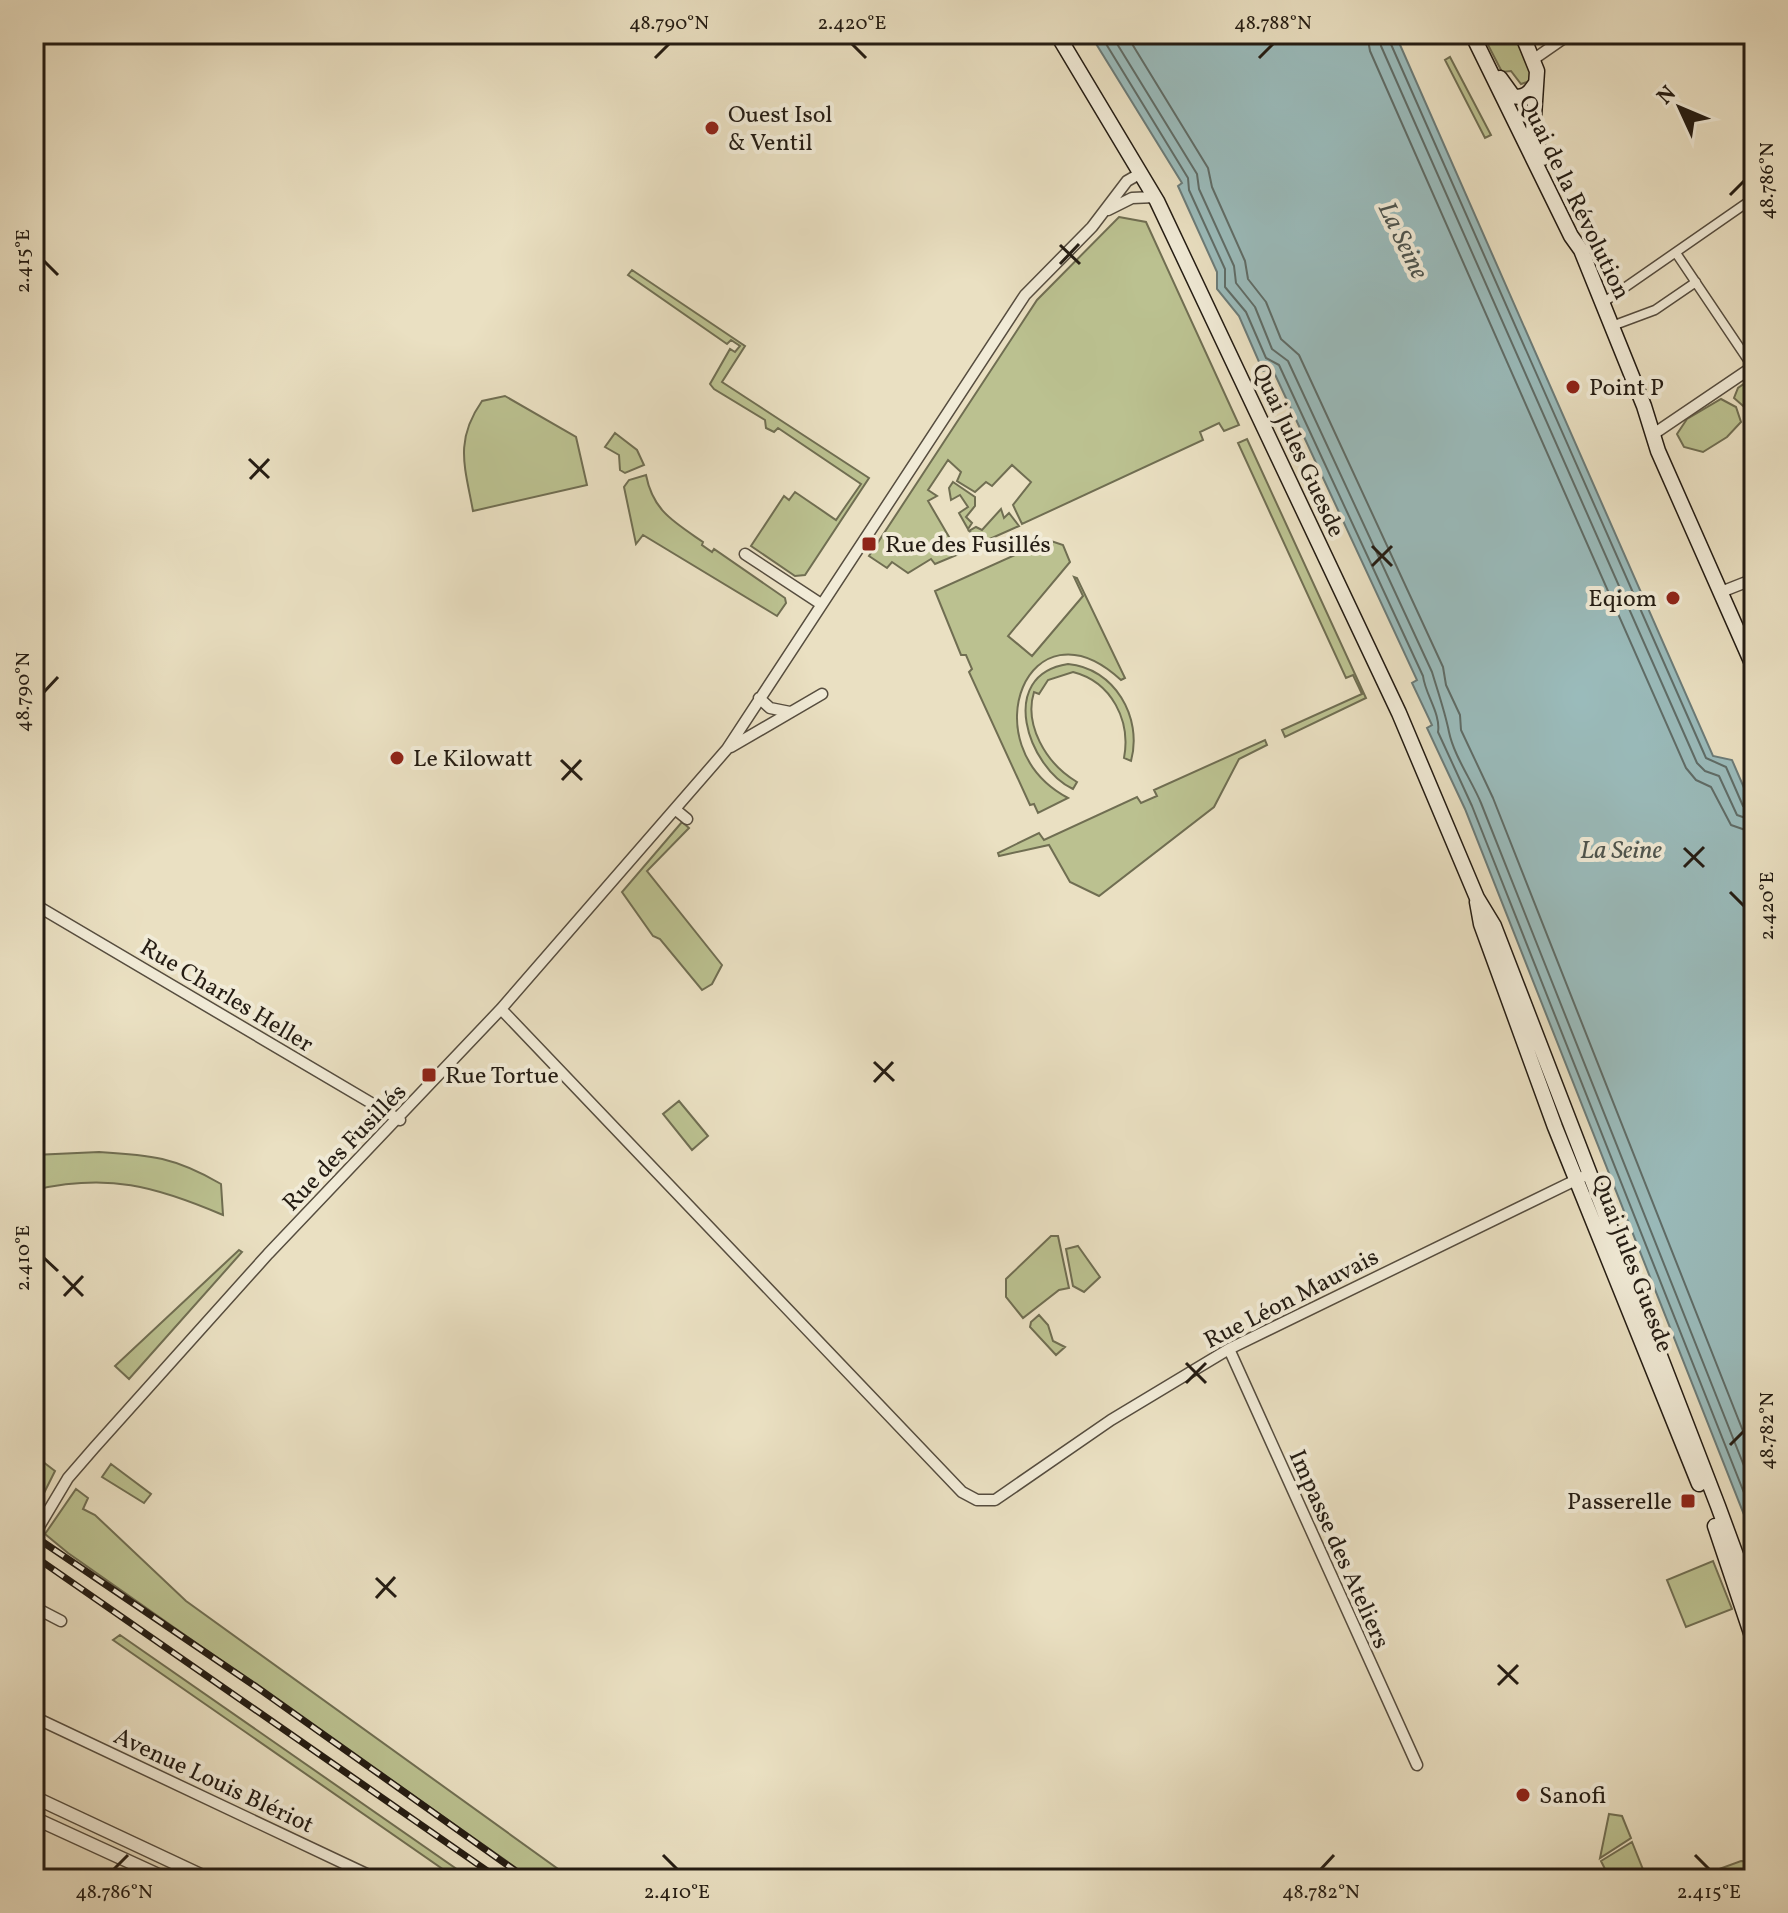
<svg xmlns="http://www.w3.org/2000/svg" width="1788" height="1913" viewBox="0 0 1788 1913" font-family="Vollkorn,serif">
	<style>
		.green { fill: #bbc190; stroke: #706e52; stroke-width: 2 }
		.water { fill: #9abbbb; stroke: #6b7b78; stroke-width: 2 }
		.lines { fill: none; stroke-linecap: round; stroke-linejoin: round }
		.shore { stroke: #5f6c67; stroke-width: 2 }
		.pedestrian-casing { stroke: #564d3f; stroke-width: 11 }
		.minor-casing { stroke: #564d3f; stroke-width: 13 }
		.tertiary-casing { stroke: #564d3f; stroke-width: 15 }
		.secondary-casing { stroke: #241c13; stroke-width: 17 }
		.pedestrian { stroke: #f1ebd7; stroke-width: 8 }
		.minor { stroke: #f1ebd7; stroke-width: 10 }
		.tertiary { stroke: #f1ebd7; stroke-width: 12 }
		.secondary { stroke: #f1ebd7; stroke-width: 14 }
		.rail-casing { stroke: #241c13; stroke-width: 7 }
		.rail { stroke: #f1ebd7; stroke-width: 4; stroke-dasharray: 12; stroke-linecap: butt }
		.ticks { fill: none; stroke: #241c13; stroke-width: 3 }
		.poi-dot { fill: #8f2418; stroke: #f1ebd7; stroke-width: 3 }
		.labels { text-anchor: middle; stroke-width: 8; stroke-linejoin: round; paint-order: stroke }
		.poi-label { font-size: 24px; fill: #241c13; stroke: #f1ebd7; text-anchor: start }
		.street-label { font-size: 24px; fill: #241c13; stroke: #f1ebd7 }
		.water-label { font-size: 26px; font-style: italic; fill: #4d544e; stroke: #f1ebd7 }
		.neatline { fill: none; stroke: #241c13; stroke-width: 3 }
		.ticks-label { font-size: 20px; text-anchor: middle; fill: #241c13 }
	</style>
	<rect width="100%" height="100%" fill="#eae0c2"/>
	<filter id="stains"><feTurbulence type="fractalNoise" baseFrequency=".0025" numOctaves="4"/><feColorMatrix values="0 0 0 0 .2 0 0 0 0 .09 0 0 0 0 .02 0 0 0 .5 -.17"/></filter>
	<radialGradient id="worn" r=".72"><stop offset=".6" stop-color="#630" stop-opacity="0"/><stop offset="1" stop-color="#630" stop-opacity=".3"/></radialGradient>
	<!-- green -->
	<path class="green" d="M1490,34h23l19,39 -2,8 -9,3 -10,-13 -9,1 -16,-31z
		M1450,57l41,78 -6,3 -40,-78z
		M1119,217l27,5 93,203 -15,6 -5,-8 -19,9 3,8 -181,84 -9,-19 18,-23 -19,-17 -20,21 -6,-4 -11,10 -18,-11 4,-9 -13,-12 -20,30 9,6 -9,5 31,53 -24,10 -4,-5 -23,14 -16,-11 -5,6 -18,-12 168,-256z
		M632,270l113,76 -23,36 147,96 -64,97 -10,1 -44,-30 33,-50 5,4 6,-8 41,28 25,-36 -83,-56 -4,4 -8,-4 -1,-8 -51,-31 -4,-5 20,-35 5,3 5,-6 -9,-6 -4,4 -99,-69z
		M1752,378l2,34h-4l-16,-14 4,-10z
		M505,396l71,41 11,48 -114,26c-8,-44 -19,-70 9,-110z
		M1721,399l15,8 5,15 -14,15 -24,15 -19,-5 -7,-13 10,-15z
		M615,433l22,17 7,15 -19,8 -5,-3 -1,-15 -14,-8z
		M1247,439l119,259 -81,39 -3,-7 80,-36 -9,-19 -7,3 -108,-235z
		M646,475c7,36 28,47 57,67l-1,3 10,7 2,-3 71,49 1,5 -9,13 -134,-81 -7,9 -12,-57 5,-7z
		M953,482l22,15v9l-9,11 6,6 -4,6 -9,-16 9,-6 -8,-12 -9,5 -2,-12z
		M1001,509l3,9 5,-5 10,13 -36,16 -14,-11 7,-4 6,3z
		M1048,540l15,5 7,17 -62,74 24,20 51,-60 -9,-19 3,1 48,100 -4,2c-92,-85 -152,65 -53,118l-30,15 -4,-9 -4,1 -61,-133 3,-3 -6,-14h-5l-26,-64z
		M1068,664c46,4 75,53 63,97l-7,-3c7,-37 -12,-76 -51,-86l-25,8 -9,14 -5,-2c-10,32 11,71 43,90l-4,7c-45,-21 -77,-114 -5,-125z
		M1265,740l2,5 -28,14 -25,48 -115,89 -29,-14 -21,-37 -50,11 -1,-3 41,-20 5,7 93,-43 4,6 16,-7 -3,-6z
		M682,822l7,6 -42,43 75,94 -10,19 -10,6 -42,-51 -7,-3 -31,-44z
		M679,1101l29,35 -16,14 -29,-36z
		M99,1152c52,3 76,5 122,32l2,31c-68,-29 -115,-42 -189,-25v-35z
		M1051,1236h7l11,52 -10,2 -36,28 -17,-21v-18z
		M1078,1246l22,31 -16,15 -11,-6 -7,-37z
		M239,1250l3,2 -113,127 -14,-13z
		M1039,1315l9,10 5,16 12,6 -9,8 -26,-28 1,-5z
		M34,1455l21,16 -21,42z
		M111,1464l40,30 -7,9 -42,-26z
		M76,1489l12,9 -5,11 12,6 91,86 386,278h-40l-464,-326 -23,-19z
		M1713,1561l19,48 -46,18 -19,-47z
		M120,1635l351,244h-14l-344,-239z
		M1609,1814l13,2 9,22 -31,20z
		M1632,1842l12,30 -19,7 -18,-6 -6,-12z
		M1741,1861l13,1v17h-52l-2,-3z"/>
	<!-- water -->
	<path class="water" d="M1090,34h309l-2,4 316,718 19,4 22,51v729l-289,-731 -38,-81 5,-3 -20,-42 5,-3 -145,-312 -9,3 -24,-55 -22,-27v-17l-39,-86 4,-3z"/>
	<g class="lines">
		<!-- shore -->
		<path class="shore" d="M1100,34l88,144 1,12 36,79v18l21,25 20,46 13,7 144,311c2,18 18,38 15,56l34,74 282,712
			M1111,34l86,140 2,15 35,77 2,17 19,24 17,42 16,12 144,311c6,20 13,40 17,60 5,24 23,49 32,71l273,688
			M1126,34l82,134 4,19 33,74 3,18 18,23 15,37 18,16 144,312 3,18 14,30 1,15 32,68 261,661
			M1367,34l3,17 316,717 10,12 15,7 20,38 23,8
			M1380,34l1,12 316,717 8,8 14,5 18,39 17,6
			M1390,34v8l316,716 20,9 17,39 11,5"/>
		<!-- pedestrian casing -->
		<g class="pedestrian-casing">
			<path id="pedestrian" d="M1676,253l78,116
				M1604,302l144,-100 6,8
				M1612,326l43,-16 41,-28"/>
		</g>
		<!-- minor casing -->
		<g class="minor-casing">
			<path id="minor" d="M1534,59l36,-25
				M1108,210l24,-12 23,-1
				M1658,431l96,-65
				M745,554l76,50
				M1721,592l33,-13
				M759,698l11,10 20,4
				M731,747l91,-53
				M676,810l11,9
				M34,904l366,216
				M501,1009l461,483 15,8h18l116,-80 118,-71 353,-172
				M1229,1349l188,416
				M34,1535l34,-57 26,-30 174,-194 233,-245 226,-260 298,-454 67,-68 35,-46 14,-8
				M34,1607l27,14
				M34,1717l343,162"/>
		</g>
		<!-- tertiary casing -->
		<g class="tertiary-casing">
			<path id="tertiary" d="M34,1797l175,82
				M34,1818l133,61"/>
		</g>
		<!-- secondary casing -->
		<g class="secondary-casing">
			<path id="secondary" d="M1057,34l100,167 242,512 78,185 17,28 224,580 29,79 7,31
				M1472,34l99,202 10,14 63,156 14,45 96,217
				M1522,34l15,37 -4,61 10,26
				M1500,78l13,18c12,3 17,-4 23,-13
				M1477,902l4,22 74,203 144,357
				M1715,1526l39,116"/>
		</g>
		<!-- pedestrian -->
		<use href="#pedestrian" class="pedestrian"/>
		<!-- minor -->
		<use href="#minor" class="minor"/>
		<!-- tertiary -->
		<use href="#tertiary" class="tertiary"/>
		<!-- secondary -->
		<use href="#secondary" class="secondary"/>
		<!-- rail casing -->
		<g class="rail-casing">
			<path id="rail" d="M34,1536l221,150 272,193
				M34,1556l465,323"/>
		</g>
		<!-- rail -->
		<use href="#rail" class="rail"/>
	</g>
	<!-- ticks -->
	<path class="ticks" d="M852,44l14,14M655,58l14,-14M1259,58l14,-14M1730,195l14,-14M1060,245l20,19M44,261l14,14M1060,264l19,-20M249,459l20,19M250,479l19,-20M1372,546l20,20M1372,566l20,-20M44,692l14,-15M561,760l21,20M562,780l19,-20M1684,848l20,19M1684,867l20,-20M1730,892l14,14M874,1062l20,19M874,1082l19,-20M44,1258l14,13M63,1276l20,20M64,1296l19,-20M1186,1363l20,20M1186,1383l20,-20M1730,1445l14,-14M376,1578l20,19M376,1598l19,-21M1498,1665l20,19M1498,1685l20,-20M663,1855l14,14M1695,1855l14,14M114,1869l14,-14M1321,1869l13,-14"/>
	<!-- markers -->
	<g class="poi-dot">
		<circle cx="712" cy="128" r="8"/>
		<circle cx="1573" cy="387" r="8"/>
		<rect x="861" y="536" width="16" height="16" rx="4"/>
		<circle cx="1673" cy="598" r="8"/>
		<circle cx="397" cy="758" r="8"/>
		<rect x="421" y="1067" width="16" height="16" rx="4"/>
		<rect x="1680" y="1493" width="16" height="16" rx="4"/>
		<circle cx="1523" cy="1795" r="8"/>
	</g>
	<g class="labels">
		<!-- poi labels -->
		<g class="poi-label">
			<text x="728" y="122">Ouest Isol<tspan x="728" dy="28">&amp; Ventil</tspan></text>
			<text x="1589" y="395">Point P</text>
			<text x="885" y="552">Rue des Fusillés</text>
			<text x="1657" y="606" text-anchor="end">Eqiom</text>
			<text x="413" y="766">Le Kilowatt</text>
			<text x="445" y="1083">Rue Tortue</text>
			<text x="1672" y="1509" text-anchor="end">Passerelle</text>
			<text x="1539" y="1803">Sanofi</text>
		</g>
		<!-- street labels -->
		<g class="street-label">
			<text transform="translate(1575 197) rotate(64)" y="8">Quai de la Révolution</text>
			<text transform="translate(1299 450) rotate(65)" y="8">Quai Jules Guesde</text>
			<text transform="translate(227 995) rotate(31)" y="8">Rue Charles Heller</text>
			<text transform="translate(344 1147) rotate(-46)" y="8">Rue des Fusillés</text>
			<text transform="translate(1633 1263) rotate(69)" y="8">Quai Jules Guesde</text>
			<text transform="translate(1291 1298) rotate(-27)" y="8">Rue Léon Mauvais</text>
			<text transform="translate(1340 1549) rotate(66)" y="8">Impasse des Ateliers</text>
			<text transform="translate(214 1780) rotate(25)" y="8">Avenue Louis Blériot</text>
		</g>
		<!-- water labels -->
		<g class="water-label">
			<text transform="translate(1404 240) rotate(64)" y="9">La Seine</text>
			<text x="1621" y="858">La Seine</text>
		</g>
	</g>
	<!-- margin -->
	<rect width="1788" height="1913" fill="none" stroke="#eae0c2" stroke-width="88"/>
	<!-- north arrow -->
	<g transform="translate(1680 108) rotate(314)" stroke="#f1ebd7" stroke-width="6" paint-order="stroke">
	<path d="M0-6L14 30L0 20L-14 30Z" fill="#241c13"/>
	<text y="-12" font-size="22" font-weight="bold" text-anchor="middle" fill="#241c13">N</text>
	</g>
	<rect x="44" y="44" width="1700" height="1825" class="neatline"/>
	<g class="ticks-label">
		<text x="669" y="29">48.790°N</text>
		<text x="852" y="29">2.420°E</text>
		<text x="1273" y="29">48.788°N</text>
		<text transform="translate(1766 181) rotate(-90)" y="7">48.786°N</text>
		<text transform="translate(22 261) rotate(-90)" y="7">2.415°E</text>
		<text transform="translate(22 692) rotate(-90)" y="7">48.790°N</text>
		<text transform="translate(1766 906) rotate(-90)" y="7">2.420°E</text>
		<text transform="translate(22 1258) rotate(-90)" y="7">2.410°E</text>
		<text transform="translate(1766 1431) rotate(-90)" y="7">48.782°N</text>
		<text x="114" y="1898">48.786°N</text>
		<text x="677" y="1898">2.410°E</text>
		<text x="1321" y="1898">48.782°N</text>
		<text x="1709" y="1898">2.415°E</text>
	</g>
	<rect width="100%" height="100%" filter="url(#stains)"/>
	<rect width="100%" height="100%" fill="url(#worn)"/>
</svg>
